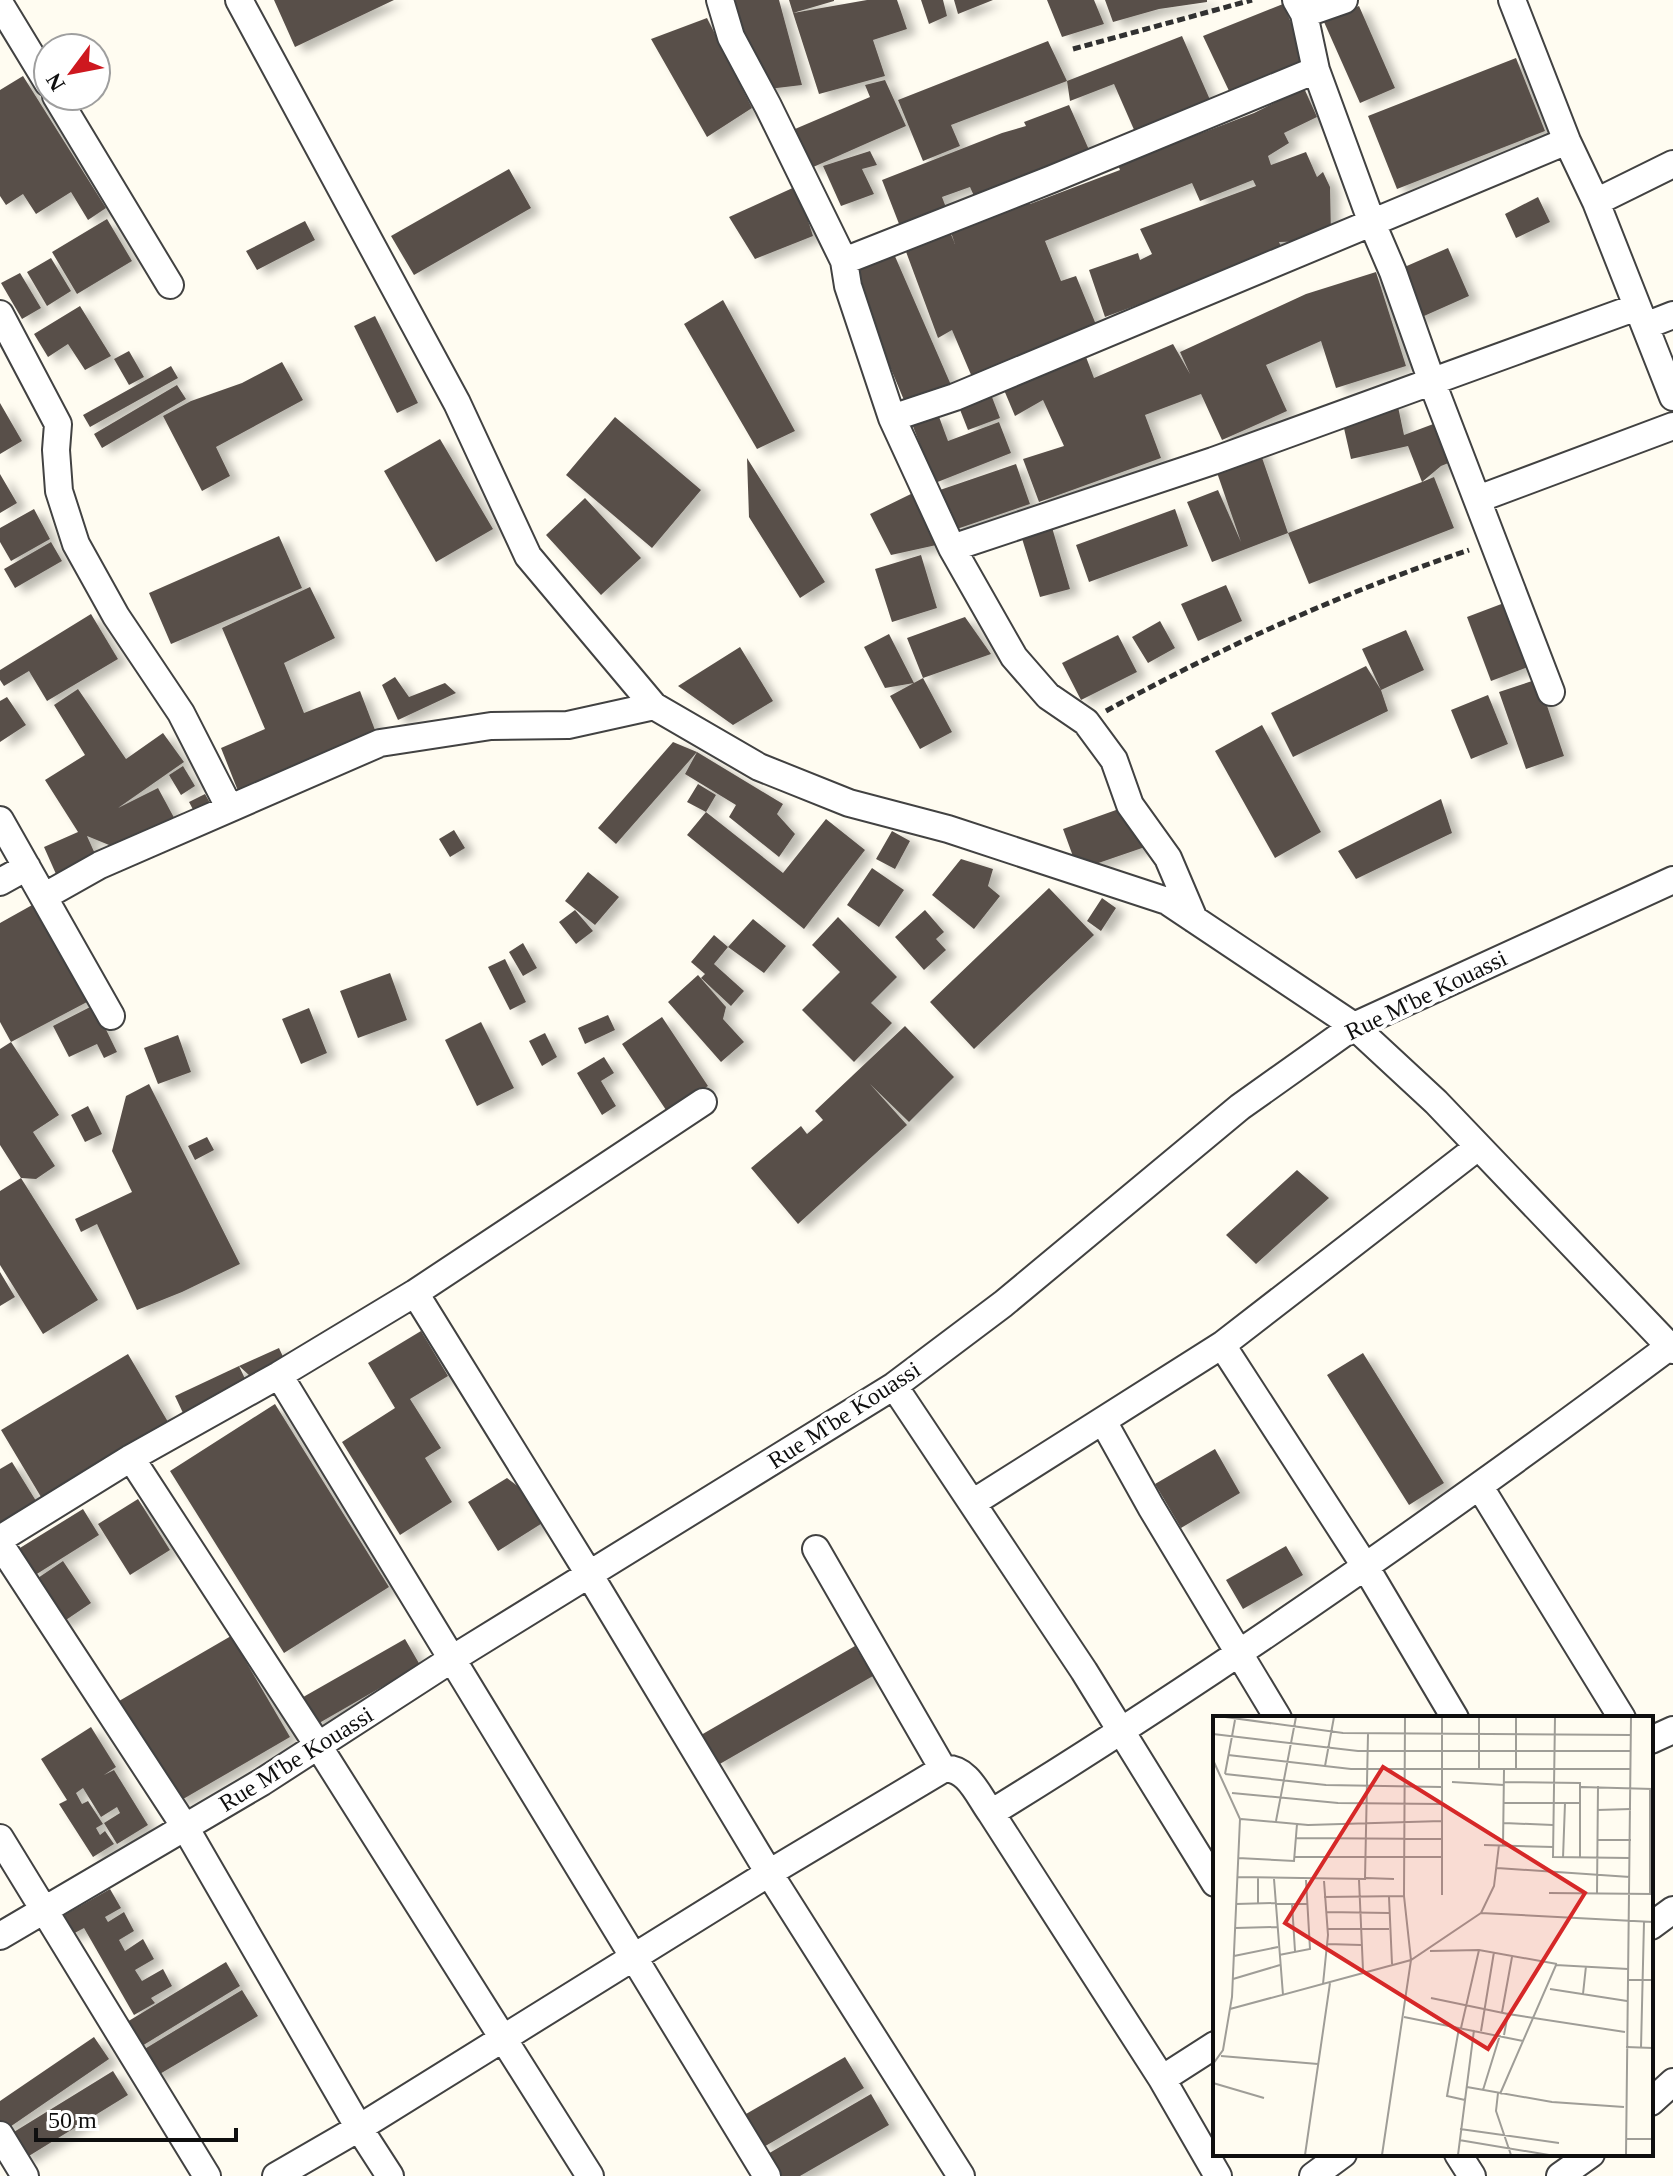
<svg xmlns="http://www.w3.org/2000/svg" width="1673" height="2176" viewBox="0 0 1673 2176" font-family="Georgia,serif">
	<style>
		.building { fill: #59504a; filter: url(#shadow) }
		.lines { fill: none; stroke-linecap: round; stroke-linejoin: round }
		.minor-casing { stroke: #424242; stroke-width: 30 }
		.path { stroke: #313131; stroke-width: 5; stroke-dasharray: 8 4; stroke-linecap: butt }
		.minor { stroke: #fff; stroke-width: 26 }
		.labels { text-anchor: middle; stroke-width: 8; stroke-linejoin: round; paint-order: stroke }
		.street-label { font-size: 24px; fill: #0f0f0f; stroke: #fff }
		.inset-road { fill: none; stroke: #9f9d97; stroke-width: 2 }
		.view { fill: #d62828; fill-opacity: 0.15; stroke: #d62828; stroke-width: 4 }
		.inset-edge { fill: none; stroke: #0f0f0f; stroke-width: 4 }
	</style>
	<defs>
		<filter id="shadow"><feDropShadow dx="9" dy="5" stdDeviation="4" flood-color="#0004"/></filter>
	</defs>
	<rect width="100%" height="100%" fill="#fffcf1"/>
	<!-- building -->
	<path class="building" d="M274,0h120l-99,47z
		M735,0h44l23,85 -42,5z
		M789,0h45v1l-41,12z
		M867,0h30l10,29 -34,11 12,36 -66,18 -26,-81z
		M921,0h22l4,16 -18,8z
		M954,0h39l-35,14z
		M1047,0h47l10,24 -42,13z
		M1105,0h102v2l-48,7 -46,13z
		M1283,4l25,58 -78,31 -27,-57z
		M1359,6l36,82 -35,15 -36,-81z
		M707,18l45,90 -45,29 -56,-98z
		M1182,36l29,66 -76,30 -21,-48 -44,17 -3,-20z
		M1048,41l19,40 -116,44 9,21 -37,15 -25,-61z
		M1516,58l29,73 -148,58 -29,-73z
		M23,76l83,132 -18,12 -17,-28 -35,22 -13,-20 -17,11 -6,-9v-106z
		M885,80l21,46 -95,42 -16,-39 75,-32 -5,-12z
		M1304,88l13,29 -33,16 5,10 -21,13 3,9 35,-13 11,25 6,-5 7,15 1,47 -18,7 -34,1 4,9 -178,66 -16,-47 49,-17 2,7 12,-6 -12,-25 116,-43 -3,-6 -53,21 -8,-18 -147,58 16,40 15,-5 21,51 -125,50 -20,-47 -14,8 -33,-89 46,-15 4,10 -6,-17 79,-28 2,5 90,-34 -2,-5 136,-52z
		M1069,105l21,47 -116,44 -4,-9 -28,10 5,13 -46,19 -19,-49 120,-47 24,-7 -2,-4z
		M870,151l7,14 -15,4 12,25 -33,12 -18,-40z
		M509,169l22,39 -117,67 -23,-39z
		M797,186l16,50 -58,23 -26,-42z
		M1538,197l12,25 -34,16 -11,-24z
		M107,219l25,42 -55,33 -25,-42z
		M305,221l10,19 -58,30 -11,-19z
		M1448,248l21,48 -54,24 -22,-48z
		M894,254l57,131 -45,20 -55,-132z
		M51,258l20,33 -24,15 -20,-34z
		M1376,272l30,94 -70,22 -15,-47 -55,24 21,46 -65,29 -21,-46 -56,21 16,43 -122,44 -16,-43 41,-13 -21,-46 -28,16 -11,-26 82,-33 8,21 79,-34 17,30 -10,-22 126,-58z
		M20,273l21,35 -19,11 -21,-36z
		M723,300l72,131 -38,18 -73,-125z
		M80,306l31,50 -26,14 -17,-26 -20,13 -14,-23z
		M375,316l43,87 -21,10 -43,-87z
		M129,351l15,26 -15,8 -15,-26z
		M282,362l21,38 -87,47 14,29 -28,15 -39,-75 28,-15 51,-18z
		M171,366l7,12 -88,49 -7,-12z
		M987,384l13,34 -32,12 -13,-33z
		M177,385l9,14 -84,49 -8,-14z
		M1397,402l7,33 32,-12 15,39 -10,4 -19,16 12,-5 20,51 -145,56 -21,-51 134,-51 -14,-36 -57,13 -10,-44z
		M0,403l22,38 -22,13z
		M938,414l10,27 51,-19 12,31 -76,30 -23,-59z
		M615,417l86,73 -49,58 -86,-73z
		M440,439l53,90 -57,33 -52,-91z
		M1258,446l30,87 -76,29 -25,-60 31,-12 23,52 -28,-81z
		M747,458l78,124 -25,16 -51,-81z
		M1016,464l14,40 -79,27 -14,-40z
		M0,474l17,29 -17,10z
		M915,492l26,52 -50,11 -21,-41z
		M585,498l56,60 -40,37 -55,-60z
		M34,509l16,30 -39,22 -11,-19v-14z
		M1175,509l13,37 -99,36 -13,-37z
		M1051,524l19,65 -30,8 -20,-65z
		M279,536l23,52 -131,56 -22,-51z
		M51,542l11,19 -47,27 -11,-19z
		M921,555l16,53 -45,14 -17,-53z
		M1226,585l16,36 -44,20 -17,-37z
		M310,587l25,51 -51,25 20,50 56,-22 20,52 -140,53 -19,-48 44,-19 -43,-101z
		M1504,603l24,64 -37,14 -24,-64z
		M91,614l27,45 -71,42 -18,-30 -25,15 -4,-6v-10z
		M965,617l26,37 -68,24 -16,-40z
		M1160,621l15,27 -27,15 -16,-26z
		M1406,630l18,40 -43,20 7,21 -95,46 -22,-44 95,-47 15,24 -19,-41z
		M889,634l25,49 -29,5 -21,-41z
		M1118,635l19,37 -56,28 -19,-37z
		M740,647l33,54 -40,24 -55,-39z
		M395,677l14,20 36,-14 11,10 -58,27 -16,-35z
		M923,678l29,54 -32,17 -30,-53z
		M1538,679l26,77 -38,13 -27,-77z
		M78,689l48,70 37,-26 21,29 -66,46 40,-20 20,37 -64,22 -27,-11 13,29 -40,18 -16,-36 34,-15 -33,-52 40,-25 -31,-50z
		M1488,695l20,49 -37,15 -20,-49z
		M7,697l19,28 -26,17v-41z
		M1262,725l59,107 -46,26 -60,-107z
		M673,742l24,10 -81,92 -18,-16z
		M697,752l86,52 -6,10 18,20 -16,23 -50,-40 7,-12 -51,-31z
		M183,766l12,20 -14,9 -12,-20z
		M698,784l18,11 -10,17 77,61 43,-54 39,31 -61,79 -117,-94 19,-23 -19,-10z
		M205,794l8,14 -16,9 -8,-15z
		M1441,799l11,34 -96,46 -18,-28z
		M1130,805l15,42 -67,23 -15,-41z
		M454,830l11,18 -15,9 -11,-18z
		M892,831l18,10 -15,28 -19,-10z
		M961,859l32,10 -5,17 12,10 -26,33 -42,-34z
		M872,868l32,22 -25,37 -32,-22z
		M588,872l31,25 -24,28 -30,-24z
		M1049,888l45,47 -120,114 -44,-47z
		M1102,898l14,10 -15,23 -14,-10z
		M34,904l53,98 -76,40 48,73 -26,17 22,34 -19,13 -15,-1 -21,-33v-96l11,-7 -11,-20v-99z
		M575,910l18,21 -17,13 -17,-22z
		M925,910l19,22 -8,7 10,11 -22,20 -29,-33z
		M838,917l59,60 -26,26 21,20 -38,39 -52,-52 38,-38 -28,-27z
		M753,919l33,27 -22,27 -36,-26z
		M714,935l14,12 -14,17 30,27 -13,15 -30,-28 4,-4 -14,-12z
		M523,943l14,25 -14,8 -14,-24z
		M505,959l21,43 -16,8 -22,-43z
		M390,973l17,47 -49,18 -18,-47z
		M698,975l28,32 -3,12 21,23 -23,20 -53,-60z
		M94,1005l23,47 -13,6 -7,-14 -28,13 -16,-31z
		M309,1008l18,45 -26,11 -19,-45z
		M608,1015l7,15 -30,14 -7,-16z
		M662,1017l46,69 -40,27 -46,-69z
		M481,1022l33,66 -37,18 -32,-66z
		M905,1026l49,51 -45,45 -39,-38 37,41 -109,99 -47,-56 50,-42 6,8 16,-14 -8,-9z
		M545,1033l12,24 -15,9 -13,-25z
		M178,1035l13,37 -33,12 -14,-36z
		M604,1057l10,16 -13,8 15,25 -14,9 -25,-42z
		M149,1084l91,180 -58,28 -45,18 -40,-86 -16,8 -6,-13 57,-27 -20,-41 14,-55z
		M88,1106l14,28 -17,8 -14,-27z
		M207,1137l7,13 -19,10 -7,-14z
		M1297,1170l32,28 -73,66 -30,-29z
		M21,1178l77,122 -55,34 -43,-69v-74z
		M0,1272l15,25 -15,9z
		M421,1331l27,45 -38,23 31,49 -16,10 27,44 -52,33 -58,-93 53,-34 -27,-45z
		M279,1348l6,13 -35,15 -11,-10z
		M1363,1353l81,130 -35,22 -82,-130z
		M128,1354l43,73 -127,75 -43,-72z
		M239,1366l8,17 -64,30 -8,-17z
		M275,1404l114,183 -105,66 -114,-182z
		M1215,1449l25,44 -59,35 -26,-44z
		M12,1462l29,47 -41,22v-62z
		M507,1478l17,13 20,31 -46,29 -30,-49z
		M138,1499l32,51 -40,25 -32,-51z
		M83,1509l16,26 -67,42 -17,-26z
		M1286,1546l17,29 -60,34 -17,-29z
		M63,1561l28,42 -31,21 -28,-42z
		M231,1636l59,101 -112,65 -59,-101z
		M405,1639l15,26 -106,61 -16,-26z
		M855,1646l18,30 -155,89 -17,-30z
		M91,1727l25,40 -12,8 10,-5 34,55 -31,19 -13,-21 16,-10 -3,-6 -16,10 -18,-29 -7,5 6,11 6,-3 15,23 -7,4 4,7 5,-4 9,13 -21,13 -34,-53 8,-4 -26,-41z
		M110,1889l11,19 -16,9 3,5 16,-10 10,19 -15,9 6,11 18,-12 11,20 -19,11 7,11 21,-12 9,17 -21,12 4,5 -21,12 -50,-87 -15,8 -10,-18z
		M226,1962l14,24 -103,63 -15,-24z
		M242,1990l16,26 -105,62 -15,-25z
		M94,2037l15,22 -105,72 -4,-5v-25z
		M845,2057l19,31 -102,60 -16,-34z
		M113,2071l15,24 -104,64 -15,-24z
		M871,2094l18,31 -89,51h-22l-12,-21z"/>
	<g class="lines">
		<!-- minor casing -->
		<g class="minor-casing">
			<path id="minor" d="M239,0l218,403 71,153 126,150 105,61 90,36 99,26 219,72 187,125 82,76 237,248
				M720,0l11,37 37,69 76,155 4,25 44,132 60,130 62,109 34,39 38,26 28,38 16,45 38,53 26,61
				M1296,0l8,14 40,-14
				M1512,0l55,141 29,61 77,195
				M0,4l48,79
				M1304,14l12,56 56,153 21,49 39,110 119,310
				M56,96l114,189
				M1596,202l77,-38
				M844,261l208,-82 264,-109
				M0,314l58,110 -2,26 3,41 17,53 40,72 65,97 48,94
				M1645,326l28,-11
				M892,418l63,-21 612,-256
				M1478,499l195,-73
				M952,548l261,-87 424,-154
				M0,820l111,196
				M0,882l27,-15
				M45,896l55,-31 280,-122 111,-17 77,-1 86,-19
				M415,1293l174,281 180,299 192,303
				M1222,1345l143,221 90,152
				M279,1375l488,801
				M894,1386l190,285 131,212
				M1103,1421l48,86 127,211
				M131,1458l188,289 271,429
				M1480,1487l142,231
				M974,1502l248,-157 256,-198
				M0,1539l131,-81 148,-83 136,-82 288,-191
				M0,1544l185,283 174,301 31,48
				M816,1549l127,220
				M1651,1740l22,-10
				M991,1813c234,-144 458,-302 678,-466
				M0,1838l207,338
				M1651,1926l22,-16
				M0,1936l262,-154 190,-123 442,-273 109,-82 237,-197 114,-81 319,-146
				M1162,2079l53,-34
				M1651,2102l22,-20
				M0,2135l25,41
				M1458,2154l14,22
				M276,2176l83,-48 410,-255 174,-104c24,-3 35,26 48,44l171,266 56,97
				M1313,2176l30,-22
				M1560,2176l31,-22"/>
		</g>
		<!-- path -->
		<path class="path" d="M1073,49l179,-49
			M1106,711c118,-65 236,-118 363,-161"/>
		<!-- minor -->
		<use href="#minor" class="minor"/>
	</g>
	<g class="labels">
		<!-- street labels -->
		<g class="street-label">
			<text transform="translate(1426 995) rotate(-26)" y="8">Rue M'be Kouassi</text>
			<text transform="translate(844 1415) rotate(-33)" y="8">Rue M'be Kouassi</text>
			<text transform="translate(296 1759) rotate(-32)" y="8">Rue M'be Kouassi</text>
		</g>
	</g>
	<!-- overview -->
	<g transform="translate(1213 1716)">
		<rect width="440" height="440" fill="#fffcf1"/>
		<path class="inset-road" d="M12,1l118,16 288,2M266,1v52M342,1l-2,140 77,1M395,1h26M0,18l145,17h273M15,39l123,14h280M0,44l27,59 -8,178 -9,53 -10,14M112,50l9,-49M303,53v-52M12,58l101,11 116,2M12,58l10,-54M239,66l52,3M291,66l76,1v75M368,71l72,2M437,73v105M19,77l106,10 104,1M291,87h77M384,94l34,-1M28,103l67,6 134,-4M63,105l20,-104M291,107l49,2M83,122l145,1M384,124h34M271,129l69,2M290,130l1,-76M82,141h146M25,142l56,3 3,-37M350,142l2,-55M284,152l133,9M24,161l128,2 3,-145M45,162v25M153,162l28,1M61,163l9,116M146,164l4,90M336,177l104,1M384,177l1,-107M229,179v-178M111,181l80,-1M176,181l3,67M23,188l39,-1M62,188h32M79,188l3,47M113,196l63,1M268,197l13,-27 5,-41M22,212l42,-1M114,213h62M114,228l34,1M217,235l49,-1 78,14M66,239l31,-6 -4,-69M21,240l44,-9M20,263l47,-14M414,264h26M110,268l5,-49 -4,-54M337,273l77,12M370,278l3,-28M218,282l77,16M17,293l181,-49 70,-47 172,9M289,296l10,-55M191,301l119,24M246,312l-12,68 18,4M248,312l18,-78M268,315l13,-79M291,319l4,-21 117,18M413,331l27,1M428,332l3,-126M8,340l97,8M0,367l51,15M254,371l85,15 72,5M270,374l17,-55M285,377l-2,18 15,44M287,378l56,-129 72,4M247,413l99,14M413,423h27M246,424l90,15M92,439l25,-172M169,439l29,-195 -7,-64 1,-179M245,439l16,-125M413,439l5,-438"/>
		<path class="view" d="M170,51l202,126 -97,156 -203,-126z"/>
		<rect width="440" height="440" class="inset-edge"/>
	</g>
	<!-- north arrow -->
	<g transform="translate(72 72) rotate(238)"><circle r="38" fill="#ffffff" stroke="#9f9f9f" stroke-width="2"/>
	<path d="M0-6L14 30L0 20L-14 30Z" fill="#ce181f"/>
	<text y="-12" font-size="22" font-weight="bold" text-anchor="middle" fill="#0f0f0f">N</text>
	</g>
	<!-- scale -->
	<path d="M36 2128v12h200v-12" fill="none" stroke="#0f0f0f" stroke-width="4"/>
	<text x="48" y="2128" font-size="24" fill="#0f0f0f" stroke="#ffffff" stroke-width="6" paint-order="stroke">50 m</text>
</svg>
